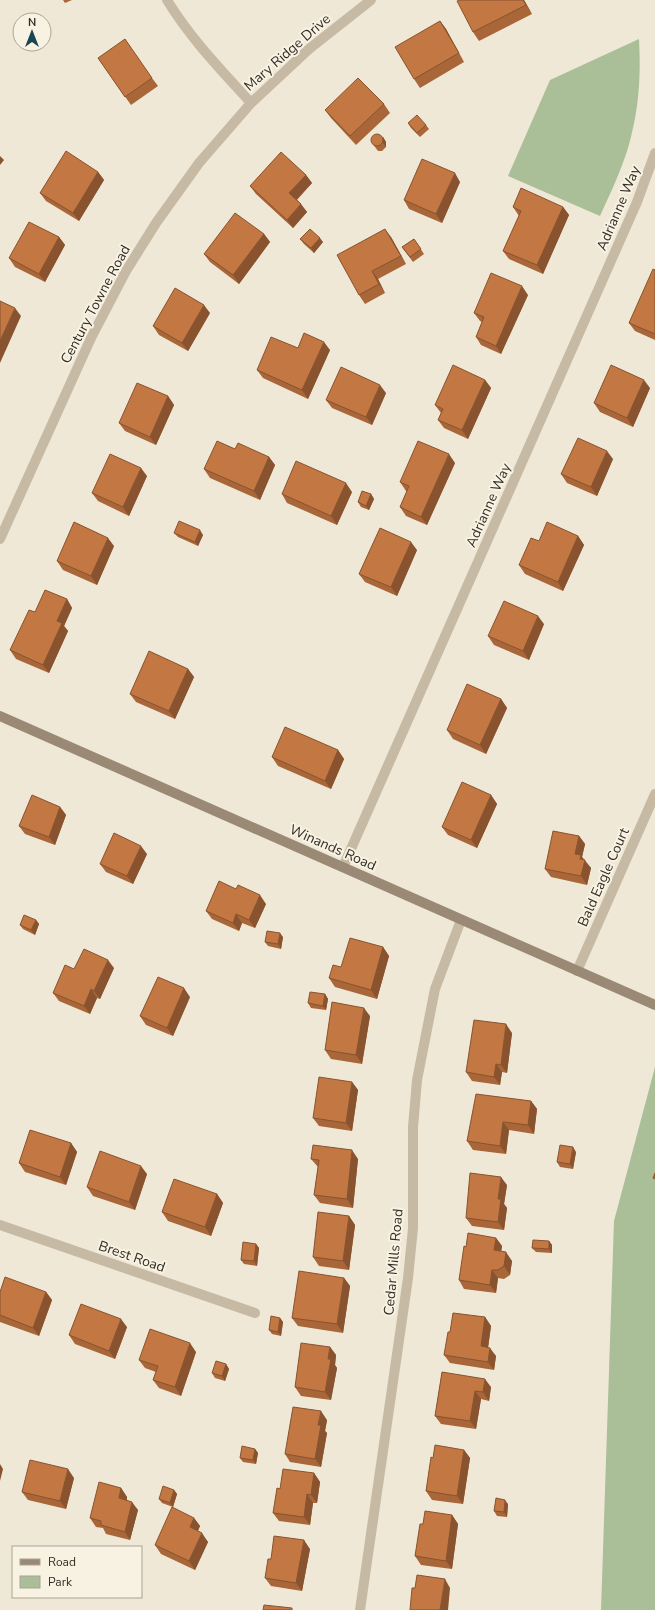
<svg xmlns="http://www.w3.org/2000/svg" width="655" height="1610" viewBox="0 0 655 1610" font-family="'Nunito Sans',sans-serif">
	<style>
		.green { fill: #aabe98 }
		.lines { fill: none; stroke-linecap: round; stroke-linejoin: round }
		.street { stroke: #c7baa4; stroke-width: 10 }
		.secondary { stroke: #9a8975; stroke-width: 10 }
		.wall { fill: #a86639 }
		.shaded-wall { fill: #88532e }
		.building { fill: #c37742; stroke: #88532e }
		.labels { text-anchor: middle; stroke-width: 4; stroke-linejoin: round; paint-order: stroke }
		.street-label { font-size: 14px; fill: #322c25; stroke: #f8f2e3 }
	</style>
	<rect width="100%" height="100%" fill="#f0e8d7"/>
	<!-- green -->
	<path class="green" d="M639,39c2,39 0,71 -11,109 -7,23 -18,46 -28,68l-92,-40 42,-96z
		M655,1067v543h-54l13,-389z"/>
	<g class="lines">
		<!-- street -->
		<path class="street" d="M167,0c23,38 54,70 84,103l58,-54 62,-49
			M0,539l91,-201 35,-67 30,-48 43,-60 52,-60
			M343,867l294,-665 18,-49
			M577,971l78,-177
			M0,1225l255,88
			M360,1610l48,-332 5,-50v-101l4,-47 18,-91 26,-69"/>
		<!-- secondary -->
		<path class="secondary" d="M0,716l655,289"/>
	</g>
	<!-- wall -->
	<path class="wall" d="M63,0h9l-7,3z
		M524,0l8,14 -53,27 -6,-9z
		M440,21l6,8 18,33 -44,26 -6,-9z
		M98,58l54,20 6,8 -27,19z
		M384,104l6,9 -34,32 -25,-27 -6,-8z
		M408,123l18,2 3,4 -9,8 -9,-9z
		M383,137l3,5v5l-4,4h-4l-6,-8z
		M98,172l6,8 -25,41 -33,-20 -6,-8z
		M306,175l6,8 -15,17 10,12 -14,16 -37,-34 -6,-8z
		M460,182l-18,41 -33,-14 -5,-9z
		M513,207h50l6,8 -26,59 -34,-15 -6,-8 16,-35z
		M264,234l6,8 -31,42 -29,-22 -6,-8z
		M59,237l6,8 -20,37 -30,-15 -6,-9z
		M391,237l15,27 -28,15 7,14 -20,11 -6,-9z
		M300,239l23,3 -9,11 -10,-9z
		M414,239l10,15 -11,8 -11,-15z
		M655,270v70l-20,-9 -6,-8z
		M528,295l-27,59 -20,-9 -5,-8 6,-15 -2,-1 -6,-8z
		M210,313l-22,38 -29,-16 -6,-9z
		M298,348l32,2 -22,49 -45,-21 -6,-8z
		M485,380l6,8 -23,51 -24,-11 -6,-8 3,-7 -6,-8z
		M650,388l-17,39 -33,-15 -6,-9z
		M386,393l-14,32 -40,-17 -6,-8z
		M168,396l6,9 -18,40 -31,-14 -6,-8z
		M235,449l34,8 6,8 -15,35 -50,-22 -6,-9z
		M613,459l-16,37 -30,-13 -6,-9z
		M455,463l-28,62 -21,-9 -6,-9 7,-16h-1l-6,-9z
		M147,476l-18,40 -31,-15 -6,-8z
		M352,492l-15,33 -50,-22 -5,-9z
		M371,494l3,5 -5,11 -8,-3 -3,-5z
		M174,533l29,2 -5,11 -20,-9z
		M578,536l6,9 -21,46 -38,-17 -6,-9z
		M114,546l-17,39 -34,-15 -6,-9z
		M417,550l-20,46 -32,-14 -6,-8z
		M67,599l5,9 -8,18 4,5 -19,42 -33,-14 -6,-9 25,-38z
		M544,624l-15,36 -35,-15 -6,-9z
		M188,669l6,8 -19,42 -39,-17 -6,-8z
		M501,699l6,9 -21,46 -33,-15 -6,-9z
		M338,750l6,9 -13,30 -53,-23 -6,-9z
		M491,795l6,9 -20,44 -29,-13 -6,-8z
		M60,807l6,8 -11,30 -30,-11 -6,-8z
		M579,836l6,8 -3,13 9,11 -4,17 -36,-8 -6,-8z
		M147,854l-14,30 -27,-12 -6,-8z
		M266,904l-11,24 -13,-5 -3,8 -27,-12 -6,-8z
		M36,920l3,4 -4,11 -12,-6 -3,-4z
		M283,937l-2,12 -13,-3 -3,-4z
		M383,947l6,9 -12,43 -42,-12 -6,-9 12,-11z
		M114,968l-14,31 -3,-1 -7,16 -31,-13 -6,-8 21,-24z
		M325,994l3,5 -2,11 -15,-2 -3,-5z
		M190,997l-17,39 -27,-11 -6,-9z
		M370,1016l-8,48 -31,-5 -6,-9z
		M512,1033l-5,40 -5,-1 -2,13 -28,-4 -6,-9z
		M352,1082l6,8 -6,41 -33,-5 -6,-8z
		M531,1101l6,8 -3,25 -25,-4 -3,24 -33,-4 -6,-9z
		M71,1143l6,9 -11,33 -41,-13 -6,-9z
		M576,1152l-3,17 -13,-2 -3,-5z
		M311,1159h47l-5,49 -33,-5 -6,-8 4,-28z
		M147,1174l-12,36 -42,-14 -6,-9z
		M507,1185l-3,19 3,4 -3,22 -32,-4 -6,-8z
		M217,1194l6,9 -12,33 -43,-15 -6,-9z
		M349,1216l6,9 -6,45 -30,-4 -6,-9z
		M496,1238l6,8 -1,6 11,9 -2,14 -6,4 -6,-1 -2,15 -32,-4 -5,-9 7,-33z
		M549,1241l3,4v8l-16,-1 -4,-4z
		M256,1244l3,4 -2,18 -13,-2 -3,-4z
		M344,1278l6,8 -7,47 -45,-7 -6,-8z
		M0,1292h46l6,8 -13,36 -39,-14z
		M485,1317l6,9 -3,22 8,8 -2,14 -44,-7 -6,-8 6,-23z
		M280,1318l3,4 -2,14 -9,-2 -3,-4z
		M127,1327l-12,32 -40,-15 -6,-9z
		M330,1347l6,8 -1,10 2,3 -6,32 -30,-4 -6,-9z
		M196,1352l-15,44 -22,-8 -6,-8 3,-8 -11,-4 -6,-8z
		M226,1364l3,5 -4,12 -10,-3 -3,-5z
		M442,1372l49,15 -2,14 -8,-2 -5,30 -35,-5 -6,-8z
		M327,1420l-2,11 2,2 -6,34 -31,-5 -5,-8z
		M255,1449l3,4 -2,11 -13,-2 -3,-4z
		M464,1450l6,8 -7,46 -31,-4 -6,-9 7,-33z
		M314,1473l6,9 -3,21h-4l-3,22 -31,-4 -6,-8 7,-24z
		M74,1478l-8,31 -38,-9 -6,-8z
		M121,1488l6,9v3l11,10 -8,30 -24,-6 -3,-6 -7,-1 -6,-9z
		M174,1490l3,4 -4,13 -11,-4 -3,-4z
		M508,1504l-1,13 -10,-1 -3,-5z
		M452,1515l6,9 -6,45 -31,-4 -6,-9 8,-32z
		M194,1518l6,8 -2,5 10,11 -13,28 -34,-16 -6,-9z
		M310,1549l-8,42 -31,-5 -6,-8 6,-19z"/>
	<!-- shaded-wall -->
	<path class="shaded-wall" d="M523,0h1l8,14 -6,-9z
		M440,21l6,8 18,33 -5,-9z
		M383,137l3,5v5l-3,-4z
		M0,156l4,4 -4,5z
		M98,172l6,8 -25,41 -6,-8z
		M455,173l5,9 -18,41 -6,-9z
		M306,175l6,8 -17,18 -6,-8z
		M301,204l6,8 -14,16 -6,-8z
		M563,207l6,8 -26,59 -6,-9z
		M385,229l6,8 15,27 -5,-8z
		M264,234l6,8 -31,42 -6,-9z
		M59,237l6,8 -20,37 -6,-8z
		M320,238l3,4 -9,11 -3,-5z
		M372,271l6,8 7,14 -6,-9z
		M522,286l6,9 -27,59 -5,-8z
		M204,305l6,8 -22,38 -6,-8z
		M15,308l6,8 -21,47v-22z
		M324,342l6,8 -22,49 -6,-9z
		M485,380l6,8 -23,51 -6,-9z
		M644,380l6,8 -17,39 -6,-9z
		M380,385l6,8 -14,32 -6,-8z
		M168,396l6,9 -18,40 -6,-8z
		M607,451l6,8 -16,37 -6,-9z
		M449,454l6,9 -28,62 -6,-8z
		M269,457l6,8 -15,35 -6,-9z
		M141,468l6,8 -18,40 -6,-9z
		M346,483l6,9 -15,33 -6,-9z
		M371,494l3,5 -5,11 -3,-4z
		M200,530l3,5 -5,11 -3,-4z
		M578,536l6,9 -21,46 -5,-9z
		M108,538l6,8 -17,39 -6,-9z
		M411,542l6,8 -20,46 -6,-9z
		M67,599l5,9 -8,18 4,5 -19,42 -6,-8 14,-44z
		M538,616l6,8 -15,36 -6,-9z
		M188,669l6,8 -19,42 -6,-8z
		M501,699l6,9 -21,46 -6,-9z
		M338,750l6,9 -13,30 -6,-8z
		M491,795l6,9 -20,44 -6,-8z
		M60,807l6,8 -11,30 -6,-8z
		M579,836l6,8 -3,13 9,11 -4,17 -6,-9 -6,-22z
		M141,846l6,8 -14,30 -6,-8z
		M260,895l6,9 -11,24 -6,-8z
		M236,914l6,9 -3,8 -6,-8z
		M36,920l3,4 -4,11 -4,-5z
		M280,933l3,4 -2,12 -3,-5z
		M383,947l6,9 -12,43 -6,-9z
		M108,960l6,8 -14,31 -6,-8z
		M184,988l6,9 -17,39 -6,-8z
		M91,989l6,9 -7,16 -6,-8z
		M325,994l3,5 -2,11 -3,-4z
		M364,1008l6,8 -8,48 -6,-9z
		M506,1024l6,9 -5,40 -6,-8z
		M496,1064l6,8 -2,13 -6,-8z
		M352,1082l6,8 -6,41 -6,-8z
		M531,1101l6,8 -3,25 -6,-9z
		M503,1122l6,8 -3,24 -6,-8z
		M71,1143l6,9 -11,33 -6,-8z
		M573,1147l3,5 -3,17 -3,-5z
		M352,1150l6,9 -5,49 -6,-9z
		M141,1166l6,8 -12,36 -6,-8z
		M501,1177l6,8 -3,19 3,4 -3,22 -6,-8v-23z
		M217,1194l6,9 -12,33 -6,-9z
		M349,1216l6,9 -6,45 -6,-9z
		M496,1238l6,8 -2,13 -6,-9z
		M549,1241l3,4v8l-3,-4z
		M256,1244l3,4 -2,18 -3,-5z
		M506,1252l6,9 -2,14 -6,-9z
		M492,1270l6,8 -2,15 -6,-8z
		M344,1278l6,8 -7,47 -6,-9z
		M46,1292l6,8 -13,36 -6,-8z
		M485,1317l6,9 -4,29 -6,-9z
		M280,1318l3,4 -2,14 -3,-4z
		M121,1319l6,8 -12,32 -6,-8z
		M190,1343l6,9 -15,44 -6,-9z
		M330,1347l6,8 -1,10 2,3 -6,32 -6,-8z
		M490,1348l6,8 -2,14 -6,-8z
		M226,1364l3,5 -4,12 -3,-5z
		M485,1379l6,8 -2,14 -6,-9z
		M475,1391l6,8 -5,30 -6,-8z
		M321,1411l6,9 -2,11 2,2 -6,34 -6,-8 3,-34z
		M255,1449l3,4 -2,11 -3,-4z
		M464,1450l6,8 -7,46 -6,-8z
		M0,1464l3,5 -3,12z
		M68,1469l6,9 -8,31 -6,-8z
		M314,1473l6,9 -3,21 -6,-8z
		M121,1488l6,9 -2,10 -6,-9z
		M174,1490l3,4 -4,13 -3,-4z
		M307,1494l6,9 -3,22 -6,-8z
		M505,1500l3,4 -1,13 -3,-5z
		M132,1502l6,8 -8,30 -5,-8z
		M452,1515l6,9 -6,45 -6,-8z
		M194,1518l6,8 -5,10 -5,-9z
		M202,1533l6,9 -13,28 -6,-9z
		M304,1540l6,9 -8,42 -6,-8z
		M445,1579l5,9 -2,22h-8z"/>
	<!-- building -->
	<path class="building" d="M459,0h64l3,5 -53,27 -16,-31z
		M440,21l19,32 -45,26 -19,-32z
		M125,39l27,39 -27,19 -27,-39z
		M358,78l26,26 -34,32 -25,-26z
		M417,115l9,10 -9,8 -9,-10z
		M371 140a6 6 0 1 1 12 0a6 6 0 1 1-12 0Z
		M66,151l32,21 -25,41 -33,-20z
		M281,152l25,23 -17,18 12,11 -14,16 -37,-34z
		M422,159l33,14 -19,41 -32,-14z
		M521,188l42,19 -26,58 -34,-14 18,-40 -8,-4z
		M235,213l29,21 -31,41 -29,-21z
		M29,222l30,15 -20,37 -30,-16z
		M310,229l10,9 -9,10 -11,-9z
		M385,229l16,27 -29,15 7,13 -20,11 -22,-40z
		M414,239l7,10 -11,8 -8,-10z
		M653,269l2,1v64l-26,-11z
		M491,273l31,13 -26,60 -20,-9 8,-20 -10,-4z
		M175,288l29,17 -22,38 -29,-17z
		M0,301l15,7 -15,33z
		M304,333l20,9 -22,48 -45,-20 14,-33 27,11z
		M453,365l32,15 -23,50 -24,-10 5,-11 -8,-4z
		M611,365l33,15 -17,38 -33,-15z
		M341,367l39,18 -14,32 -40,-17z
		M137,383l31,13 -18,41 -31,-14z
		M578,438l29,13 -16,36 -30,-13z
		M217,441l18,8 3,-6 31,14 -15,34 -50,-22z
		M418,441l31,13 -28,63 -21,-10 9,-21 -9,-4z
		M110,454l31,14 -18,39 -31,-14z
		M296,461l50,22 -15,33 -49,-22z
		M362,491l9,3 -5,12 -8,-4z
		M179,521l21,9 -5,12 -21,-9z
		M74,522l34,16 -17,38 -34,-15z
		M547,522l31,14 -20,46 -39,-17 12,-27 8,3z
		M380,528l31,14 -20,45 -32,-13z
		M45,590l22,9 -10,22 5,2 -19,42 -33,-15 19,-40 6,2z
		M504,601l34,15 -15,35 -35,-15z
		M149,651l39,18 -19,42 -39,-17z
		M467,684l34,15 -21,46 -33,-15z
		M285,727l53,23 -13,31 -53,-24z
		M462,782l29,13 -20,45 -29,-13z
		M32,795l28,12 -11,30 -30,-11z
		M553,831l26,5 -4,18 6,1 -1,4 5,1 -4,16 -36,-7z
		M114,833l27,13 -14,30 -27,-12z
		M219,881l17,8 2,-4 22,10 -11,25 -13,-6 -3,9 -27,-12z
		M24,915l12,5 -5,10 -11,-5z
		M267,931l13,2 -2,11 -13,-2z
		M350,938l33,9 -12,43 -42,-12 4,-13 8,2z
		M84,949l24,11 -14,31 -3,-2 -7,17 -31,-13 12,-28 9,4z
		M158,977l26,11 -17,40 -27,-12z
		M310,992l15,2 -2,12 -15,-3z
		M332,1002l32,6 -8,47 -31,-5z
		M474,1020l32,4 -5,41 -5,-1 -2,13 -28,-5z
		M319,1077l33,5 -6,41 -33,-5z
		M476,1094l55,7 -3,24 -25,-3 -3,24 -33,-5z
		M30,1130l41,13 -11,34 -41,-14z
		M313,1145l39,5 -5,49 -33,-4 5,-35 -8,-1z
		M560,1145l13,2 -3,17 -13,-2z
		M100,1151l41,15 -12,36 -42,-15z
		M470,1173l31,4 -3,22h3l-3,23 -32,-4z
		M655,1173v6l-2,-1z
		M174,1179l43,15 -12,33 -43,-15z
		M318,1212l31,4 -6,45 -30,-4z
		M468,1233l28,5 -2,12 12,2 -2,14 -6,4h-6l-2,15 -31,-5 5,-34 2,1z
		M533,1240l16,1v8l-17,-1z
		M243,1242l13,2 -2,17 -13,-1z
		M299,1271l45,7 -7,46 -45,-6z
		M5,1277l41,15 -13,36 -33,-13v-23z
		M81,1304l40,15 -12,32 -40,-16z
		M453,1313l32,4 -4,29 9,2 -2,14 -44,-7 4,-23h2z
		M271,1316l9,2 -2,14 -9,-2z
		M150,1329l40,14 -15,44 -22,-7 5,-14 -19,-6z
		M301,1343l29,4 -2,12h3l-6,33 -30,-5z
		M216,1361l10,3 -4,12 -10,-3z
		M442,1372l43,7 -2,13 -8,-1 -5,30 -35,-5z
		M293,1407l28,4 -3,14h3l-6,34 -30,-5z
		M435,1445l29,5 -7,46 -31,-5 5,-34 2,1z
		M242,1446l13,3 -2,11 -13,-2z
		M30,1460l38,9 -8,32 -38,-9z
		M283,1469l31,4 -3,22 -4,-1 -3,23 -31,-4 4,-25 3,1z
		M99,1482l22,6 -2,10 13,4 -7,30 -24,-7v-4l-11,-3z
		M163,1486l11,4 -4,13 -11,-4z
		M496,1498l9,2 -1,12 -10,-1z
		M172,1507l22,11 -4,9 12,6 -13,28 -34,-16z
		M425,1511l27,4 -6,46 -31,-5 5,-32h3z
		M274,1536l30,4 -8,43 -31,-5 3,-19h3z
		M417,1575l28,4 -5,31h-30l2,-22h3z
		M264,1605l28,3v2h-29z"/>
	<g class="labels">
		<!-- street labels -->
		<g class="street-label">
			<text transform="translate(287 52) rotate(-41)" y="5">Mary Ridge Drive</text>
			<text transform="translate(618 208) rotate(-67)" y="5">Adrianne Way</text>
			<text transform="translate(95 304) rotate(-62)" y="5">Century Towne Road</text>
			<text transform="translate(488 505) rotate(-66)" y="5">Adrianne Way</text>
			<text transform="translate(333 847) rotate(24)" y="5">Winands Road</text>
			<text transform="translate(603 877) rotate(-66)" y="5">Bald Eagle Court</text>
			<text transform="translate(132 1256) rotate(19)" y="5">Brest Road</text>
			<text transform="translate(393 1262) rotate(-85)" y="5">Cedar Mills Road</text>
		</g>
	</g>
	<!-- legend -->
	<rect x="12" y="1546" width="130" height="52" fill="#f8f2e3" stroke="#a9a397"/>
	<rect x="20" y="1559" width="20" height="6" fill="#9a8975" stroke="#a9a397"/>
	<text x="48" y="1566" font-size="12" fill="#322c25">Road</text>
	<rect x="20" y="1576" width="20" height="12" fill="#aabe98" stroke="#a9a397"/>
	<text x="48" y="1586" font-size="12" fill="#322c25">Park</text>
	<!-- north arrow -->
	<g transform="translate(32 32)"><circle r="19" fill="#f8f2e3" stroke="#a9a397"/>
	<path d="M0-3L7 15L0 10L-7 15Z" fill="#1c4552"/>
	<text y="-6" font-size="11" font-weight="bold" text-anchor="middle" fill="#322c25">N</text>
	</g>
</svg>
